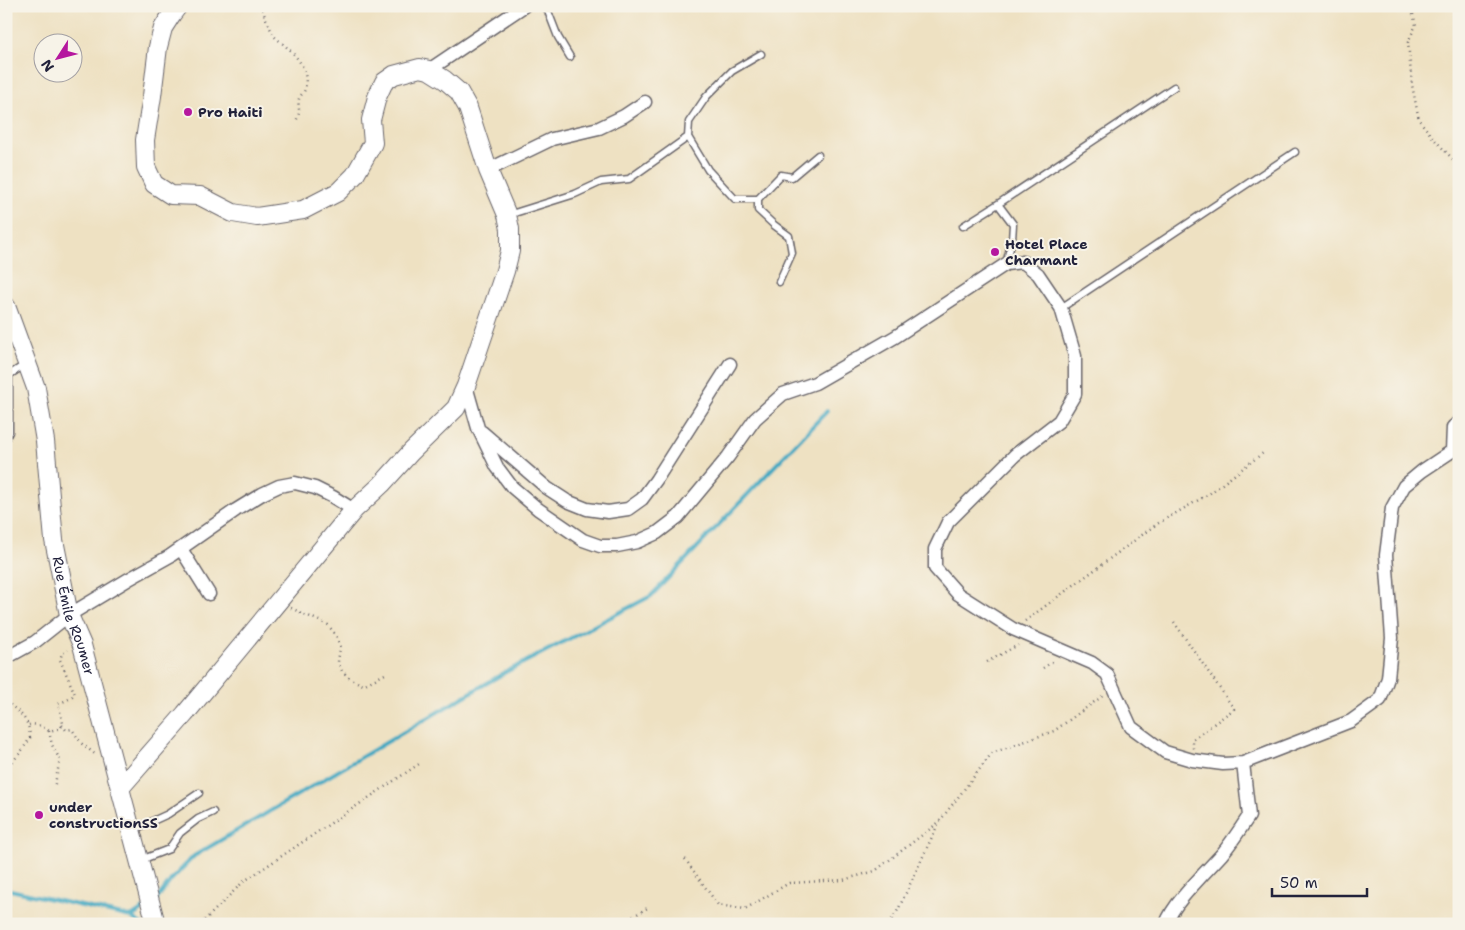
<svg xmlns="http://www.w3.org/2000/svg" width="1465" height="930" viewBox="0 0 1465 930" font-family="'Shantell Sans',sans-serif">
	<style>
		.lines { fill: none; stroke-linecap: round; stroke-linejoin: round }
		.stream { stroke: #42a9c2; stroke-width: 4 }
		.lane-casing { stroke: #69656a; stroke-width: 9 }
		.street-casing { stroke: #69656a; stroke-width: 15 }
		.secondary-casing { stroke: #69656a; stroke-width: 20 }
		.path { stroke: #69656a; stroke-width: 2.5; stroke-dasharray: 1 4; stroke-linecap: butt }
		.lane { stroke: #fff; stroke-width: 6 }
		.street { stroke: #fff; stroke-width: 12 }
		.secondary { stroke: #fff; stroke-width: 18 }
		.poi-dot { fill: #b5179e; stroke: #f7f3e8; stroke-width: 2 }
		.labels { text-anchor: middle; stroke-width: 4; stroke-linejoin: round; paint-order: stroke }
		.poi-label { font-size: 14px; font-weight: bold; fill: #22223b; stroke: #f7f3e8; text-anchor: start }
		.street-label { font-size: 14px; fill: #22223b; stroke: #f7f3e8 }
	</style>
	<rect width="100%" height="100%" fill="#f7f3e8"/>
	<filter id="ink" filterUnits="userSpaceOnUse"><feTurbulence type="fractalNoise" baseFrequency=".02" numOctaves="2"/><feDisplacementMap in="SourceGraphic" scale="10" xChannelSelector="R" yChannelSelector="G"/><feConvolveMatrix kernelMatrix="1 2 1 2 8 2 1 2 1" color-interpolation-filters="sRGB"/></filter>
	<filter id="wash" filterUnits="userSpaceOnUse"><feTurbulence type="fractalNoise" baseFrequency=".0096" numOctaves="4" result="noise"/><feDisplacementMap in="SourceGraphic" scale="20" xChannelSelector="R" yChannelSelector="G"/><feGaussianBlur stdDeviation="1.12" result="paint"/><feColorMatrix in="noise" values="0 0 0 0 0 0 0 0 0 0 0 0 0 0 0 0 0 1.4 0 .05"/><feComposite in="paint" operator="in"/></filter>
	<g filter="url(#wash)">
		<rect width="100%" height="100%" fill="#eee1c2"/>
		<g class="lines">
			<!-- stream -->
			<path class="stream" d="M6,889l125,28 16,-10
				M155,902l16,-22 23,-24 310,-183 147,-77 176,-185
				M131,917l10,7"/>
		</g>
	</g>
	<g filter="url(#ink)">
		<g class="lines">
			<!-- lane casing -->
			<g class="lane-casing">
				<path id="lane" d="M546,6l12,31 12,20
					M688,137l20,33 27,29h23
					M508,215l67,-21 26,-12 28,-3 59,-42 1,-15 17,-25 26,-26 29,-17
					M963,226l35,-22
					M1006,264l6,-24 1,-16 -15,-20 176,-117
					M779,282l13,-29 -3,-17 -15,-11 -16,-15v-11l23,-24 11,2 26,-22
					M1061,308l234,-156
					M6,438l3,-6v-57l17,-11
					M133,830l35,-16 31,-21
					M141,860l28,-11 11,-16 18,-14 15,-7"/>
			</g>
			<!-- street casing -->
			<g class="street-casing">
				<path id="street" d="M429,70l95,-64
					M488,170l64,-31 47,-11 25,-12 21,-14
					M466,386l12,42 19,39 15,20 26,22 45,31 17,6h17l20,-4 20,-9 21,-16 50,-60 27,-38 28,-25 32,-11 80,-46 111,-73 17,-2 15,12 23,34 14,48v38l-16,27 -44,34 -67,67 -13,27v19l23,26 55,35 79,34 15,11 24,53 34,25 27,8 31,4 20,-1 108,-42 29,-21 8,-22 4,-40 -6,-83 6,-47 12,-22 18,-15 30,-20 7,-2
					M482,432l65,56 20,13 20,8 21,3 20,-3 14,-10 14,-19 74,-116
					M1452,451l1,-24 6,-5
					M181,549l28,45
					M6,658l29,-16 34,-27 60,-36 41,-23 66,-46 26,-16 17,-8 16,-3 20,5 18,9 21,13
					M1166,924c7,-21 40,-52 56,-70 10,-12 18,-25 27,-38l-6,-53"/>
			</g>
			<!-- secondary casing -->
			<g class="secondary-casing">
				<g id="secondary">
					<path id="s1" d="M6,306l30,82 9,53 9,99 15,75 13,30 74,279"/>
					<path d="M121,787l64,-73 169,-204 28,-26 29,-32 45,-44 10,-22 39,-115 5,-20v-22l-3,-14 -19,-45 -20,-62 -9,-16 -14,-12 -16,-10 -9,-2 -26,7 -10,7 -7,15 -6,23 2,23 -18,32 -17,17 -35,18 -46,7 -24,-4 -33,-17 -29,-1 -17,-11 -8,-17 -1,-27 7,-44 6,-49 5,-19 9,-14 6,-8"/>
				</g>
			</g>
			<!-- path -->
			<path class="path" d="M259,6l3,3c2,5 10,25 13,28 16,14 35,28 30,52 -1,4 -5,6 -6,10 -1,3 0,8 0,12 0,4 -2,7 -3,11
				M1407,6l6,8 3,11 -8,17 4,43 7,35 16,20 24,26
				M291,608l37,17 8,10 4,12 -2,15 4,9 9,8 12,6 24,-12
				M1025,621l132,-97 52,-30 54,-41
				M1174,622l60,87 -41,30v10
				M987,662l31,-17
				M1043,668l12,-8
				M6,687l9,-4
				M6,701c14,13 23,16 24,37l-9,14 -15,17
				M29,725c5,-2 15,1 20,6l12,-3 2,-5 -5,-19 11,-5 6,-5 -15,-34 2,-7 6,-3
				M62,725l4,5 6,-1 9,14 15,12
				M49,731l3,14 8,15 -6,28
				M685,859l33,46 27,4 44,-26 54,-3 32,-9 63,-48
				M201,924l42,-42 179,-120
				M620,924l29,-17
				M889,924l9,-14 41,-88 53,-69 62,-22 50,-36"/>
			<!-- lane -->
			<use href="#lane" class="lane"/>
			<!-- street -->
			<use href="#street" class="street"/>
			<!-- secondary -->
			<use href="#secondary" class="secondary"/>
		</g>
	</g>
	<!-- markers -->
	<g class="poi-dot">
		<circle cx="188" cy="112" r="5"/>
		<circle cx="995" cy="252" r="5"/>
		<circle cx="39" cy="815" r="5"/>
	</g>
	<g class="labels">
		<!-- poi labels -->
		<g class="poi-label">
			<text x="198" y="117">Pro Haiti</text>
			<text x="1005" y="249">Hotel Place<tspan x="1005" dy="16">Charmant</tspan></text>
			<text x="49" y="812">under<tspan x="49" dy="16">constructionSS</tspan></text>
		</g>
		<!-- street labels -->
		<g class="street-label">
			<text dy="5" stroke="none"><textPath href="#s1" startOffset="319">Rue Émile Roumer</textPath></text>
		</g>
	</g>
	<!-- margin -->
	<rect width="1465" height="930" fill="none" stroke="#f7f3e8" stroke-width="25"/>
	<!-- north arrow -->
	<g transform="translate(58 58) rotate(234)"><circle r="24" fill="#f7f3e8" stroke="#a29fa3"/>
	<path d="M0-4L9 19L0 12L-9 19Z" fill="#b5179e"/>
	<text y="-8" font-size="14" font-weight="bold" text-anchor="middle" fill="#22223b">N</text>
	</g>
	<!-- scale -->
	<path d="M1272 888v8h95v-8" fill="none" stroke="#22223b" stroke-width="2.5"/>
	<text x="1280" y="888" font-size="15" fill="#22223b" stroke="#f7f3e8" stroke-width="4" paint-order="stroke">50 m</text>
</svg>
